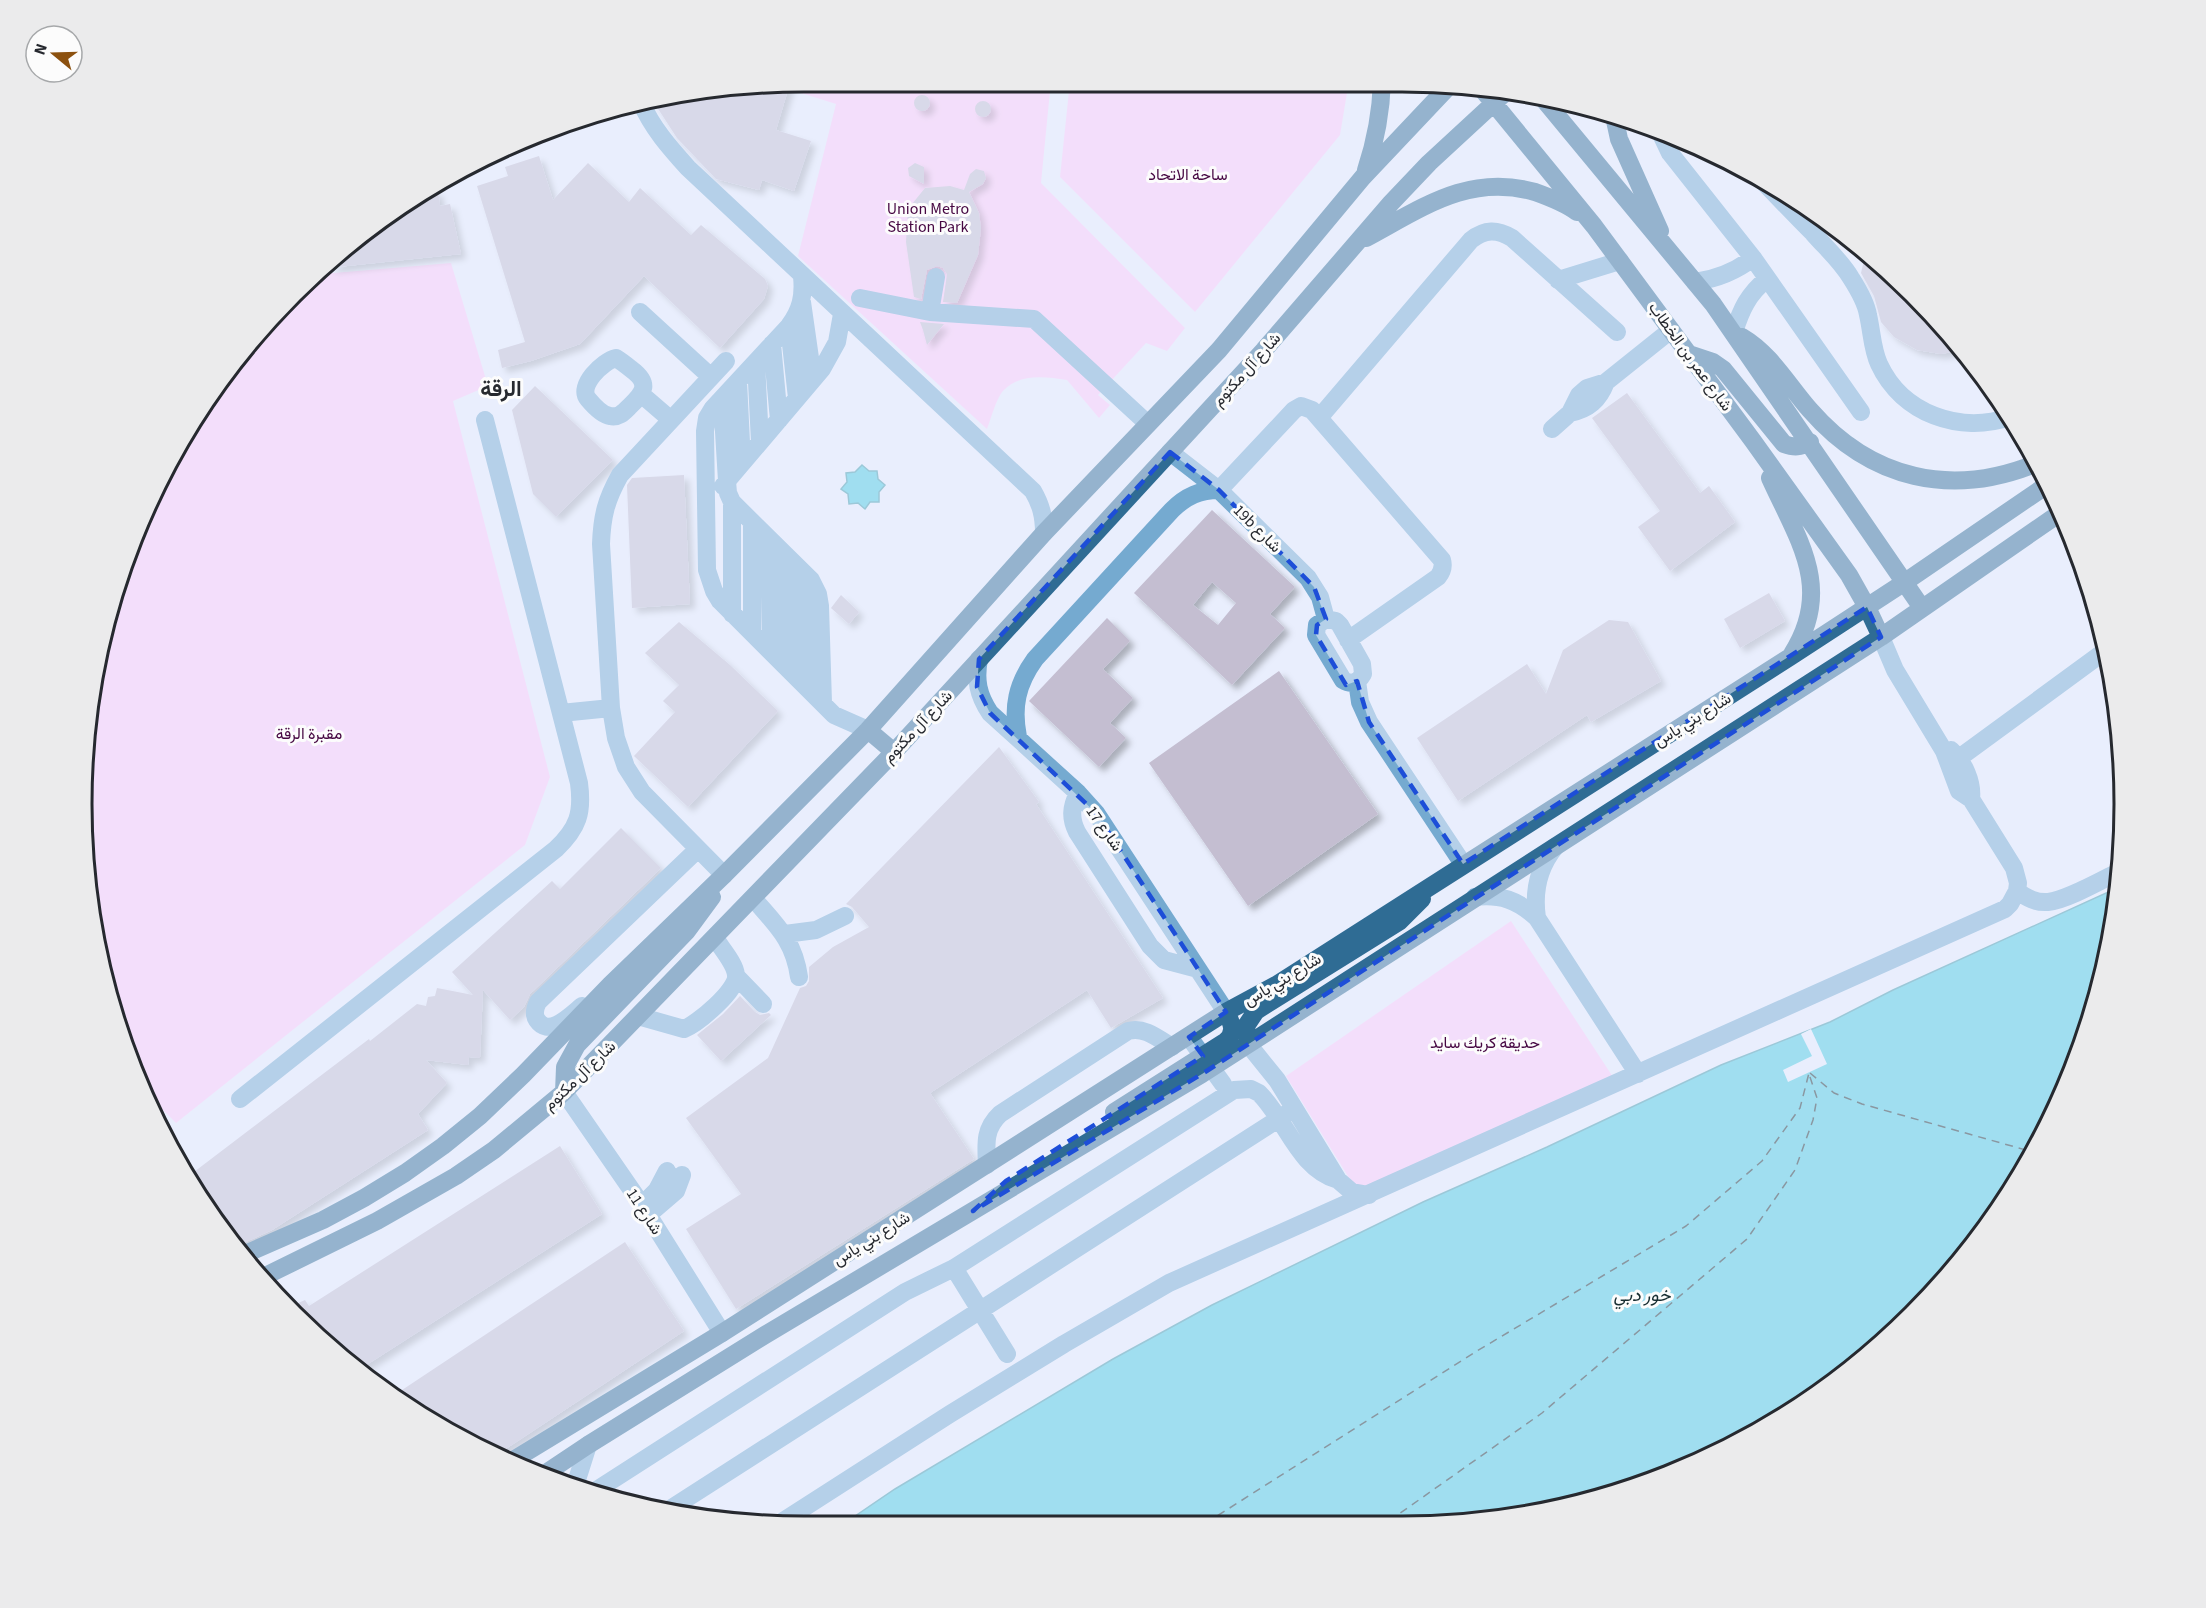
<svg xmlns="http://www.w3.org/2000/svg" width="2206" height="1608" viewBox="0 0 2206 1608" font-family="'Source Sans 3',Vazirmatn,sans-serif">
	<style>
		.green { fill: #ffcbf8 }
		.water { fill: #48cbe1; stroke: #3e9aac; stroke-width: 1.5 }
		.pier { fill: #e9eefd }
		.lines { fill: none; stroke-linecap: round; stroke-linejoin: round }
		.ferry { stroke: #172d31; stroke-width: 1.5; stroke-dasharray: 8 6; stroke-linecap: butt }
		.building { fill: #c4bed1; fill-rule: evenodd; filter: url(#shadow) }
		.minor { stroke: #75aad0; stroke-width: 18 }
		.major { stroke: #2f6c94; stroke-width: 18 }
		.marked { fill: none; stroke: #1d4ed8; stroke-width: 4.5; stroke-dasharray: 12 8; stroke-linejoin: round }
		.labels { text-anchor: middle; stroke-width: 6; stroke-linejoin: round; paint-order: stroke }
		.park-label { font-size: 16px; fill: #460742; stroke: #fcfcfc }
		.street-label { font-size: 16px; fill: #26292f; stroke: #fcfcfc }
		.water-label { font-size: 18px; font-style: italic; fill: #172d31; stroke: #fcfcfc }
		.district-label { font-size: 22px; font-weight: bold; fill: #26292f; stroke: #fcfcfc }
		.rim { fill: none; stroke: #26292f; stroke-width: 3 }
	</style>
	<defs>
		<filter id="shadow"><feDropShadow dx="5" dy="5" stdDeviation="3" flood-color="#0004"/></filter>
	</defs>
	<rect width="100%" height="100%" fill="#e9eefd"/>
	<!-- green -->
	<path class="green" d="M804,81h247l-10,102 144,145 -18,23 -21,-8 -48,52 12,10 -11,13 -32,-38c-22,-3 -46,-7 -63,10 -7,6 -13,29 -17,39l-189,-173 38,-152 -48,-15 2,-6z
		M1070,81h279l-9,54 -145,177 -135,-135z
		M451,263l37,123 -35,15 97,376 -25,68 -349,278 -19,-19 -10,-4 -41,-109 -19,-92v-190l19,-92 49,-132 105,-157 62,-54z
		M1511,921l102,156 -254,117 -73,-118z"/>
	<!-- water -->
	<path class="water" d="M862,465l7,6h8l1,8 7,6 -6,7v10h-9l-5,7 -7,-6 -9,1 -1,-10 -7,-5 6,-7 -1,-9 9,-1z
		M2117,888l-17,103 -50,133 -75,120 -97,104 -157,105 -132,49 -92,19 -655,4 53,-36 218,-130 99,-54 211,-103 124,-55 174,-82 109,-43 63,-32z"/>
	<!-- pier -->
	<path class="pier" d="M1811,1029l16,35 -39,18 -5,-12 29,-14 -11,-22z"/>
	<g class="lines">
		<!-- ferry -->
		<path class="ferry" d="M1810,1073l24,20 28,11 171,48
			M1389,1521l153,-108 205,-174 48,-69 18,-50 4,-22 -8,-24
			M1206,1523l271,-172 209,-125 76,-65 38,-53 9,-35"/>
	</g>
	<!-- building -->
	<path class="building" d="M790,83l-14,47 35,11 -17,50 -32,-11 -3,10 -43,-11 -39,-41 -24,-37z
		M914 103a8 8 0 1 1 16 0a8 8 0 1 1-16 0Z
		M975 109a8 8 0 1 1 16 0a8 8 0 1 1-16 0Z
		M539,156l14,44 35,-37 41,39 11,-14 51,47 10,-10 64,54 3,7 -4,13 -44,49 -76,-72 -64,68 -49,17 -29,7 -4,-18 27,-8 -48,-156 31,-10 -3,-9z
		M915,163l9,4v17l-15,-8 -1,-8z
		M976,169l8,2 2,7 -3,6 -14,8 10,21 2,15 -3,27 -20,46 -1,2 -14,-1 4,-28 -4,-6 -6,-2 -10,4 -6,29 -7,-2 -8,-55 2,-33 17,-21 25,-2 14,4 6,-16z
		M438,191l2,15 10,-2 11,50 -133,14 75,-65 19,-11z
		M1866,252l12,8 68,68 16,22 -21,4 -24,-4 -23,-13 -13,-15 -7,-26 -13,-23z
		M920,322l24,2 -17,21 -4,-15z
		M535,386l78,74 -57,57 -23,-23 -21,-84z
		M1627,393l73,100 9,-7 26,36 -65,49 -32,-44 22,-16 -68,-93z
		M684,475l6,129 -58,4 -5,-123 5,-7z
		M1212,510l83,77 -25,27 15,14 -53,57 -98,-92zM1212,582l24,21 -18,22 -25,-20z
		M1769,593l16,28 -45,27 -16,-29z
		M841,595l18,17 -10,12 -18,-16z
		M1107,618l23,23 -27,28 30,29 -23,25 16,15 -27,29 -70,-66z
		M1609,620l19,2 33,59 -70,41 -4,-7 -129,86 -41,-63 110,-74 19,30 17,-44z
		M679,622l51,43 48,46 -90,96 -54,-51 41,-44 -12,-11 16,-16 -34,-32z
		M1279,671l99,143 -130,92 -99,-143z
		M999,747l40,55 -3,2 127,194 -52,30 -24,-38 -157,103 44,66 -238,150 -50,-80 55,-35 -55,-76 82,-60 32,-70 6,-2 3,-5v-14l24,-20 36,-20 -17,-20 -6,-3z
		M621,828l40,40 -131,126 -6,13 -14,13 -27,-30 -3,68 -11,-1 -1,8 -42,-5 21,23 -29,31 10,16 -156,100 -35,16 -47,-71 179,-136 1,2 47,-37 9,2 2,-9 7,-1 2,-8 36,7 -21,-23 100,-91 8,8z
		M740,996l15,16 5,3 9,-2 2,2 -50,46 -24,-26 26,-21z
		M560,1146l42,68 -245,157 -68,-64 16,-7 4,6z
		M625,1242l59,89 -189,125 -10,-3 -92,-57z"/>
	<g class="lines">
		<!-- minor -->
		<path class="minor" d="M641,102c11,26 29,46 47,66l345,323c8,14 11,25 11,42
			M1659,130l11,23 83,105 108,154
			M1756,174c19,20 38,40 57,59 13,15 28,28 38,45 7,11 15,24 17,37 4,17 4,34 11,49 23,50 81,70 131,53
			M802,276c2,20 -1,34 -13,50l-76,82 -6,10 -2,13 2,139 7,21 6,10 114,114 34,15
			M1558,280l62,-19
			M1695,282c22,-3 40,-10 58,-24
			M860,298l70,14 104,7 114,105
			M802,302l11,77
			M640,312l71,65
			M930,312l6,-35
			M789,326l8,72
			M1734,332c7,-22 14,-38 33,-53
			M772,344l7,76
			M616,358c5,3 10,7 15,11 19,14 14,23 -1,37 -6,6 -11,12 -20,10 -8,-1 -17,-11 -22,-17 -11,-13 15,-38 28,-41z
			M756,362l4,80
			M738,381l4,82
			M641,394l29,25
			M722,399l5,82 -4,5
			M1570,413c19,-4 29,-13 36,-31
			M1319,418l152,-178c14,-11 26,-11 41,-2l105,94
			M1552,429l18,-16 9,-18 8,-7 19,-6 65,-52
			M1170,452l49,38 89,88 12,19 6,22
			M732,502v112
			M752,524v109
			M769,540l2,111
			M787,559l2,111
			M803,573l2,112
			M1326,619l10,2 4,4 22,39 1,10c-5,9 -12,11 -20,6l-27,-45 1,-10z
			M979,659c-4,21 -1,36 11,54l88,80 18,20 130,199
			M1357,681l3,21 9,20 94,142
			M823,703l-3,-97 -2,-12 -7,-14 -79,-78 -4,-9 -1,-12 95,-112 15,-27 5,-28
			M561,713l50,-5
			M1018,737c-6,-30 -1,-53 17,-78l137,-149c14,-14 28,-20 47,-20l75,-80 7,-4 11,4 130,150c2,7 0,12 -4,17l-90,63
			M1951,750c13,12 22,32 20,49
			M1959,758l146,-107
			M1078,793c-7,14 -8,25 -1,39l73,114 14,14 34,9
			M724,875l-82,-83 -16,-25 -10,-29 -5,-30 -10,-164c1,-28 5,-44 19,-69l106,-114
			M2017,891c10,7 19,12 31,11 19,-2 54,-22 72,-31
			M1475,897c25,-3 43,3 62,21l101,156
			M753,898c23,27 41,42 46,79
			M1537,918c-4,-27 1,-50 18,-71
			M785,934l31,-4 29,-14
			M736,976l27,28
			M582,1006c-11,9 -33,32 -45,14 -4,-6 -2,-12 1,-18l160,-153
			M638,1016l46,13c13,-5 54,-39 52,-54 -1,-12 -15,-27 -21,-37
			M1189,1037l34,47
			M1248,1044l29,36 61,100 14,12 17,3
			M564,1092l78,113 80,128
			M240,1099l316,-250c22,-21 27,-36 23,-66l-94,-363
			M987,1165c-1,-21 -3,-36 13,-51l128,-83c16,-5 31,8 44,16
			M642,1205l15,-15 10,-19
			M648,1215l28,-24 6,-16
			M954,1268l53,86
			M575,1486l13,-41
			M592,1493l313,-201 49,-24 280,-178 17,-1 8,4c28,28 39,75 79,87
			M667,1511l627,-402
			M777,1525l173,-111 114,-70 105,-61 836,-374 5,-5 7,-13 1,-8 -4,-15 -43,-69 -12,-8 -15,-40 -49,-81 -14,-33"/>
		<!-- major -->
		<path class="major" d="M1482,89l112,137 159,215 96,134 18,32 14,30
			M1540,95l173,209 209,304
			M1614,116l5,23 41,92
			M1366,170c10,-30 15,-57 16,-89
			M1366,238c56,-30 103,-65 169,-46 14,5 30,11 42,20
			M1742,337c29,17 46,48 68,73 61,70 142,88 227,53
			M1689,354l24,8 10,7 61,75c11,4 16,3 26,-2
			M1770,478c28,62 64,110 22,176
			M868,730l26,22
			M1248,1044l-2,-18 10,-15 144,-90 22,-22
			M564,1092l1,-25 12,-22 110,-114 25,-34
			M1114,1112l112,-71c10,-9 6,-18 0,-29
			M243,1255l80,-35 41,-22 41,-25 38,-27 37,-30 43,-41 87,-90 114,-110 144,-145 176,-197 175,-183 144,-173 86,-91
			M259,1279l118,-58 79,-45 38,-26 70,-58 330,-340 370,-402 127,-147 38,-40 78,-72
			M510,1462l212,-129 504,-321 50,-27 514,-328 115,-75 142,-97
			M543,1475l45,-30 177,-110 437,-261 679,-437 179,-124"/>
	</g>
	<!-- marked area -->
	<path d="M0 0H2206V1608H0ZM1170,452l49,38 95,97 12,32 -9,6 -1,10 30,50 11,-4 12,41 94,142 404,-257 14,30 -679,437 -229,137 33,-30 197,-125 -14,-19 37,-25 -130,-199 -106,-100 -13,-26 2,-28z" fill="#e9eefd" fill-opacity=".55" fill-rule="evenodd"/>
	<path class="marked" d="M1170,452l49,38 95,97 12,32 -9,6 -1,10 30,50 11,-4 12,41 94,142 404,-257 14,30 -679,437 -229,137 33,-30 197,-125 -14,-19 37,-25 -130,-199 -106,-100 -13,-26 2,-28z"/>
	<g class="labels">
		<!-- park labels -->
		<g class="park-label">
			<text x="1188" y="180">ساحة الاتحاد</text>
			<text x="928" y="214">Union Metro<tspan x="928" dy="18">Station Park</tspan></text>
			<text x="309" y="739">مقبرة الرقة</text>
			<text x="1485" y="1048">حديقة كريك سايد</text>
		</g>
		<!-- street labels -->
		<g class="street-label">
			<text transform="translate(1691 356) rotate(54)" y="6">شارع عمر بن الخطاب</text>
			<text transform="translate(1246 369) rotate(-48)" y="6">شارع آل مكتوم</text>
			<text transform="translate(1258 528) rotate(45)" y="6">19b شارع</text>
			<text transform="translate(1692 719) rotate(-32)" y="6">شارع بني ياس</text>
			<text transform="translate(917 726) rotate(-47)" y="6">شارع آل مكتوم</text>
			<text transform="translate(1105 828) rotate(55)" y="6">شارع 17</text>
			<text transform="translate(1282 979) rotate(-31)" y="6">شارع بني ياس</text>
			<text transform="translate(579 1075) rotate(-44)" y="6">شارع آل مكتوم</text>
			<text transform="translate(645 1211) rotate(57)" y="6">شارع 11</text>
			<text transform="translate(871 1238) rotate(-32)" y="6">شارع بني ياس</text>
		</g>
		<!-- water labels -->
		<g class="water-label">
			<text x="1642" y="1301">خور دبي</text>
		</g>
		<!-- district labels -->
		<g class="district-label">
			<text x="501" y="396">الرقة</text>
		</g>
	</g>
	<!-- crop -->
	<path d="M0 0H2206V1608H0ZM804 92H1402A712 712 0 0 1 2114 804V804A712 712 0 0 1 1402 1516H804A712 712 0 0 1 92 804V804A712 712 0 0 1 804 92Z" fill="#ebebec" fill-rule="evenodd"/>
	<path class="rim" d="M804 92H1402A712 712 0 0 1 2114 804V804A712 712 0 0 1 1402 1516H804A712 712 0 0 1 92 804V804A712 712 0 0 1 804 92Z"/>
	<!-- north arrow -->
	<g transform="translate(54 54) rotate(289)"><circle r="28" fill="#fcfcfc" stroke="#a6a8aa" stroke-width="1.5"/>
	<path d="M0-4.5L10 22L0 15L-10 22Z" fill="#8c510f"/>
	<text y="-9" font-size="16" font-weight="bold" text-anchor="middle" fill="#26292f">N</text>
	</g>
</svg>
